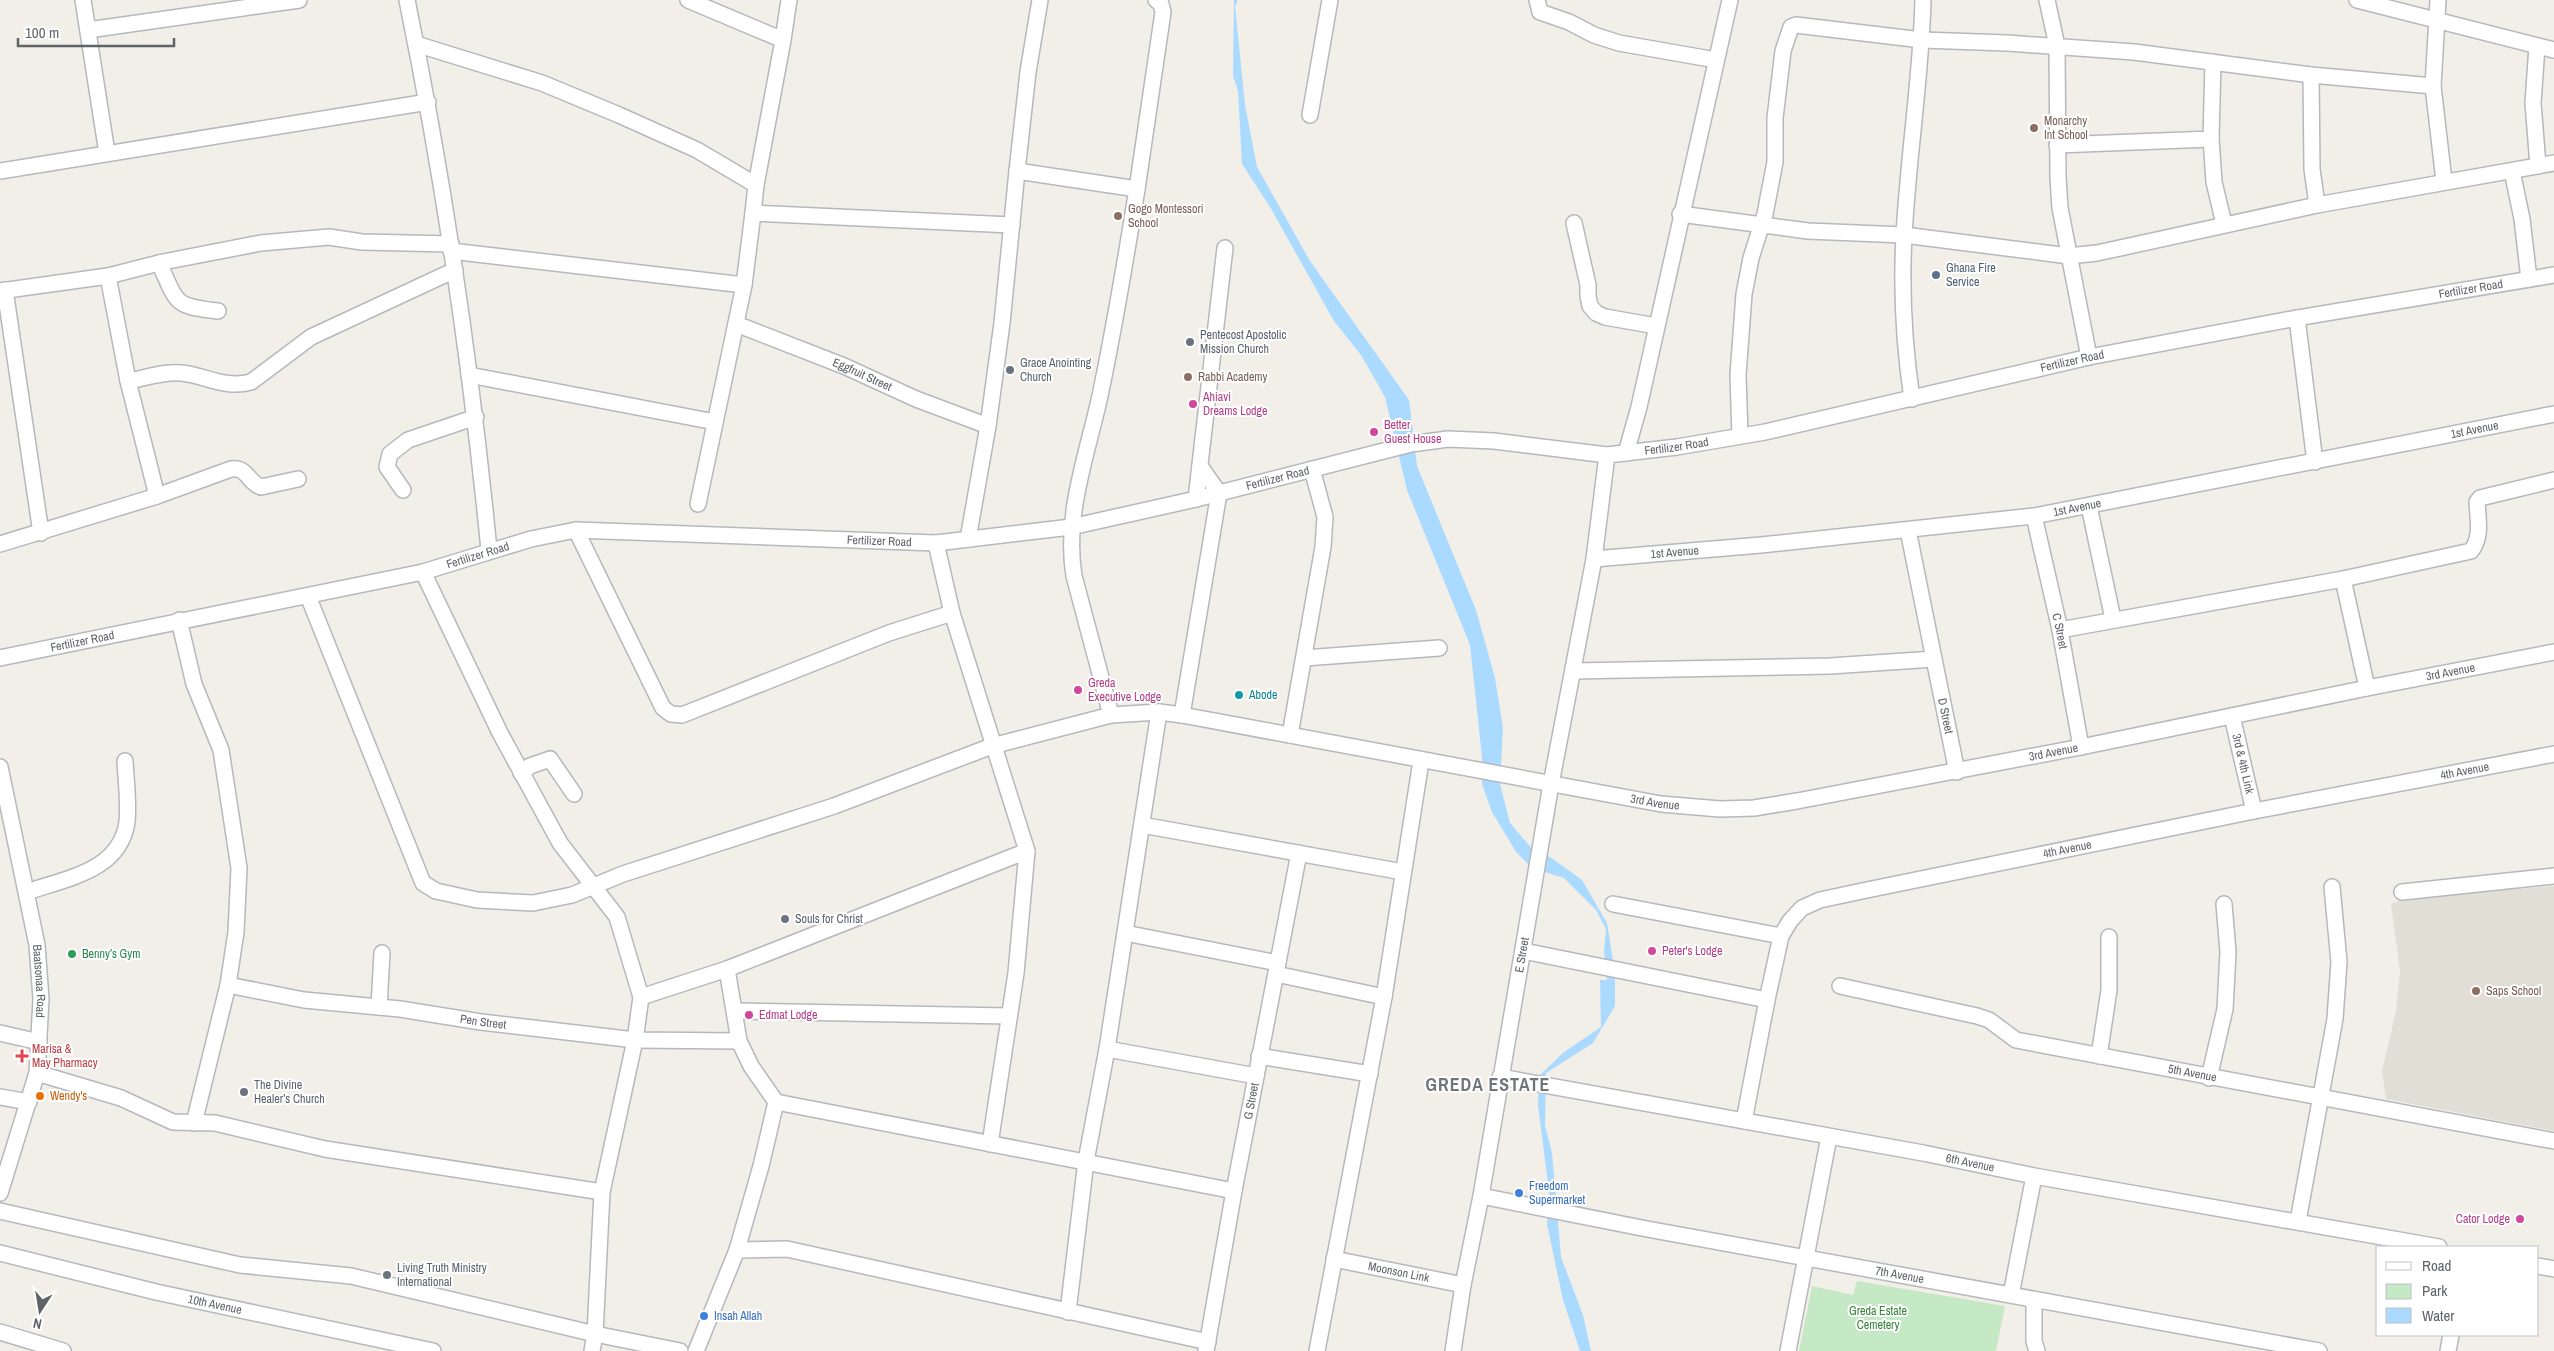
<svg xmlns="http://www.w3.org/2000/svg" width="2554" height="1351" viewBox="0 0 2554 1351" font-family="'Archivo Narrow',sans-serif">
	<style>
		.education { fill: #e1ded6 }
		.green { fill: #c5e8c5 }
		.water { fill: #aadaff }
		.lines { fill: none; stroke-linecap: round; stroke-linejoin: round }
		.minor-casing { stroke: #b5b8bc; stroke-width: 18 }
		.minor { stroke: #fff; stroke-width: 15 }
		.education-dot { fill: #8d6e63; stroke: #fff; stroke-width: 2 }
		.service-dot { fill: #5c6f8a; stroke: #fff; stroke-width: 2 }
		.worship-dot { fill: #6b7280; stroke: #fff; stroke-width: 2 }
		.hotel-dot { fill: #d1479c; stroke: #fff; stroke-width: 2 }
		.culture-dot { fill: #0f9aa8; stroke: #fff; stroke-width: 2 }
		.leisure-dot { fill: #2e9e5b; stroke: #fff; stroke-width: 2 }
		.health-dot { fill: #e0444e; stroke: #fff; stroke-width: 2 }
		.food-dot { fill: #e8710a; stroke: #fff; stroke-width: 2 }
		.shop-dot { fill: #3f7fe0; stroke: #fff; stroke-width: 2 }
		.labels { text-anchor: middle; stroke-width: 4; stroke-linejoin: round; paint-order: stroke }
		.education-label { font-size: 12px; fill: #785e54; stroke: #fff; text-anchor: start }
		.service-label { font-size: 12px; fill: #4e5e75; stroke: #fff; text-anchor: start }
		.street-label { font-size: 12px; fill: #5f6368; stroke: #fff }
		.worship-label { font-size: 12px; fill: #5b616d; stroke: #fff; text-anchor: start }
		.hotel-label { font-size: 12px; fill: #b23c85; stroke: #fff; text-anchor: start }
		.culture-label { font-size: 12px; fill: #0d838f; stroke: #fff; text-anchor: start }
		.leisure-label { font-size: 12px; fill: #27864d; stroke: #fff; text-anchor: start }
		.health-label { font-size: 12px; fill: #be3a42; stroke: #fff; text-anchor: start }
		.food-label { font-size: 12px; fill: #c56008; stroke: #fff; text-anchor: start }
		.shop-label { font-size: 12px; fill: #366cbe; stroke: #fff; text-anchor: start }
		.park-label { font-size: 12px; fill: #348238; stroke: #fff }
		.district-label { font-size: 18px; font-weight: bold; letter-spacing: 1px; fill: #70757a; stroke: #fff }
	</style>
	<rect width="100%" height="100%" fill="#f1efe8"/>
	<!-- education -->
	<path class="education" d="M2554,886v245l-168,-32 -4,-28 14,-60 4,-40 -9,-67 14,-6z"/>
	<!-- green -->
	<path class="green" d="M1857,1281l148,25 -9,45h-197l13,-65 41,9z"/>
	<!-- water -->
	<path class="water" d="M1234,0h4l-3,6 10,99 12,62 53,94 99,139 8,66 59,144 19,68 8,50 -3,56 10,39 23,27 17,7 32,23 25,43 8,50v33l-22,37 -47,30 -1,53 7,27 9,104 22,58 8,36h-11l-17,-51 -16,-76 3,-25 -12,-94 1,-29 25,-24 37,-25 -1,-47h7l-3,-29 2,-22 -10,-19 -32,-32 -32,-10 -16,-16 -24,-40 -10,-28v-27l-12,-112 -63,-155 -22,-93 -24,-42 -27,-34 -64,-114 -28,-43 -4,-73 -5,-15z"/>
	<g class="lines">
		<!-- minor casing -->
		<g class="minor-casing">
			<g id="minor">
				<path d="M83,0l24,153"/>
				<path d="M407,0c37,182 64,365 82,550"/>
				<path d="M688,0l95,40 -27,145"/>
				<path d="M1537,0l3,12 29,10 25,13 25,8 97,17"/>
				<path d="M2047,0l10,46 1,131 2,31 29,149"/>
				<path d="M2357,0l197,50"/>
				<path d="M88,30l211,-30"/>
				<path d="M783,40l6,-40"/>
				<path d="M416,44l126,39 77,32 78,35 59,35 -3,28"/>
				<path d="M2537,46l-4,57 5,63"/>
				<path d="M2311,75l1,94 5,36"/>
				<path d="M2433,86l11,95"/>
				<path d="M1310,115l20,-115"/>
				<path d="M2211,139l3,43 10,42"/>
				<path d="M2057,145l154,-6 2,-77"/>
				<path d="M0,171l428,-69"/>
				<path d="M1017,171l11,-99 12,-72"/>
				<path d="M2512,171l10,48 7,60"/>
				<path d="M1137,189l26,-177 -2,-8 -5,-4"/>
				<path d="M1680,214l128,17 96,4 165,21 28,-3 220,-48 237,-42"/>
				<path d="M1574,223l14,62v11l2,10 6,7 9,4 51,9"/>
				<path d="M451,251l293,34"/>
				<path d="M159,263c19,40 13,43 59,48"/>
				<path d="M108,276l20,105 29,115"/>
				<path d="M5,290l36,243"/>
				<path d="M0,291l108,-15 55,-14 98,-19 68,-6 33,5 89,2"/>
				<path d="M2297,318l18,144"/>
				<path id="s1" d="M736,324l108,42 72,33 72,27"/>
				<path d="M469,375l246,47"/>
				<path d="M128,381c18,-3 36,-10 54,-8 25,3 43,16 69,9l60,-45 144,-67"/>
				<path d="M1912,399c-8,-54 -11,-108 -8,-163 4,-79 17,-157 19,-236"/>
				<path d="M1740,436l-2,-61 6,-81 7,-36 14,-44 10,-52v-44l8,-67 8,-24 5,-2 126,15 85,3 127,9 177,23 122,11 5,-86"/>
				<path d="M1626,453l13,-46 91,-407"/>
				<path d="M403,490l-16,-23 3,-13 18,-14 68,-23"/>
				<path d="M1196,499l29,-251"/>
				<path d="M698,504l46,-219 9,-72 259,12"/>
				<path d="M2089,506l24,113"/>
				<path id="s2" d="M2034,516l26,114 21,117"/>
				<path d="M576,530l87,178 8,6 11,1 207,-82 63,-20"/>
				<path d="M968,539l20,-113 14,-103 15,-152 120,18c-11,69 -23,139 -37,207 -13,59 -36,119 -26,180l37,139"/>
				<path d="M936,543l16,70 75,238 -11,122 -26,171"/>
				<path d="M0,544l157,-48 74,-27c17,-2 16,13 30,18l37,-8"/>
				<path id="s3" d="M1594,559l167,-14 273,-29 520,-102"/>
				<path d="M423,572l77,161 60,110 57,74 24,80 -6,43 -33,152 -7,142 -3,17"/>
				<path d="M2343,579l24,109"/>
				<path d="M308,596l115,287 13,8 41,9 56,3 39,-8 51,-21 211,-68 158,-60 119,-31 48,-3 23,3 37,-222 -19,-27"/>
				<path d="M179,620l15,64 27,66 18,118 -3,64 -8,53 -34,138"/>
				<path d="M2060,630l283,-51 128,-28c11,-14 7,-31 6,-49l3,-4 74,-18"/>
				<path id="s4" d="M0,658l423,-86 108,-33 45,-9 360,13 135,-16 125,-28 215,-55 37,-5 46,2 113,14 70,-8 88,-15 324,-75 208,-39 257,-43"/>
				<path d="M1304,658l135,-10"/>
				<path id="s5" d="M1934,659l23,113"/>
				<path d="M1573,671l257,-5 104,-7 -26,-129"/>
				<path id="s6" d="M1182,715l479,89 59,5 34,-1 43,-7 284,-54 286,-59 187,-36"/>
				<path id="s7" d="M2232,716l22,95"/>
				<path d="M1290,735l33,-188 2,-30 -13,-48"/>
				<path id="s8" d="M0,767l37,178 4,54 -4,74 -37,120"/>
				<path d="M521,773l9,-7 20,-7 24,35"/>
				<path d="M1142,825l261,47"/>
				<path d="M27,892c40,-14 93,-21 100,-70 2,-19 -1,-41 -2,-61"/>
				<path d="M2402,892l152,-16"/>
				<path d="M1613,904l168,32"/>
				<path d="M1125,933l153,30"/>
				<path d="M1524,951l243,49"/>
				<path d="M727,969l12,72 12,25 25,36 458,89"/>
				<path d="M1276,974l108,23"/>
				<path id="s9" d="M228,985l76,15 96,9 81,13 154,18 104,1"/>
				<path id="s10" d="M1840,986l137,30 12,4 27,20 538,101"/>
				<path d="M641,997l86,-28 300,-118"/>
				<path d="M379,1007l3,-54"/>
				<path d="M735,1011l274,5"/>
				<path d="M0,1033l39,9"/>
				<path d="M1107,1049l149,27"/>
				<path d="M1259,1056l111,18"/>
				<path d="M2099,1056l10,-66v-53"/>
				<path d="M37,1073l84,25 52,24 42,1 110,26 277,43"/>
				<path id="s11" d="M1500,1077l423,76 111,23 405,71"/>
				<path d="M2209,1078l16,-69 3,-57 -4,-48"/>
				<path d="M0,1097l29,5"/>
				<path id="s12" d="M1744,1121l23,-121 14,-64 9,-15 12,-13 18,-8 42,-9 392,-80 300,-57"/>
				<path id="s13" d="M1481,1196l166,33 672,122"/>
				<path d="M0,1211l240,54 111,11 244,58 85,17"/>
				<path d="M2298,1221l37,-202 4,-57 -7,-75"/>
				<path d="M737,1250l24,-84 15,-64"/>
				<path id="s14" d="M0,1253l156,39 277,59"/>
				<path id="s15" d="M1334,1259l129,26"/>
				<path d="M2538,1266l16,3"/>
				<path d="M2011,1295l23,-119"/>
				<path d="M2034,1301v40l3,10"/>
				<path d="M1068,1312l18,-151 21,-112 52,-337"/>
				<path d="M0,1332l63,19"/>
				<path d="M696,1351l41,-101 50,-1 421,93"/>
				<path id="s16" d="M1206,1351l28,-160 65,-338"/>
				<path d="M1317,1351l67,-354 37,-236"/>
				<path id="s17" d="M1453,1351l10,-66 18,-89 70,-412 43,-225 13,-104"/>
				<path d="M1788,1351l41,-214"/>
				<path d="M2448,1351l3,-16"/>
			</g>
		</g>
		<!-- minor -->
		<use href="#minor" class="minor"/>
	</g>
	<!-- markers -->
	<g class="education-dot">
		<circle cx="2034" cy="128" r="5"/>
		<circle cx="1118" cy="216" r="5"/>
		<circle cx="1188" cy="377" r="5"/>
		<circle cx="2476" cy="991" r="5"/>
	</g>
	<circle class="service-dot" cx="1936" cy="275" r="5"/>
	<g class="worship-dot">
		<circle cx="1190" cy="342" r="5"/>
		<circle cx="1010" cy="370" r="5"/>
		<circle cx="785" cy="919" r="5"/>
		<circle cx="244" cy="1092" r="5"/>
		<circle cx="387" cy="1275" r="5"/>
	</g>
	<g class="hotel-dot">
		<circle cx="1193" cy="404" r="5"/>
		<circle cx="1374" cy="432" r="5"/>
		<circle cx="1078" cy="690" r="5"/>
		<circle cx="1652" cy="951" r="5"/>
		<circle cx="749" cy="1015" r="5"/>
		<circle cx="2520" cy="1219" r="5"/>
	</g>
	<circle class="culture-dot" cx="1239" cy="695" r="5"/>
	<circle class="leisure-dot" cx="72" cy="954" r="5"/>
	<path class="health-dot" d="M19.5 1048.5h5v5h5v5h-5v5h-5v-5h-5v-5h5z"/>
	<circle class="food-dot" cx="40" cy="1096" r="5"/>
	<g class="shop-dot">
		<circle cx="1519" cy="1193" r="5"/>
		<circle cx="704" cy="1316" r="5"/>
	</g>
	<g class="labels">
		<!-- education labels -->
		<g class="education-label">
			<text x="2044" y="125">Monarchy<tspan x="2044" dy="14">Int School</tspan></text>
			<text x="1128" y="213">Gogo Montessori<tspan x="1128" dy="14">School</tspan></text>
			<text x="1198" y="381">Rabbi Academy</text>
			<text x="2486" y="995">Saps School</text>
		</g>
		<!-- service labels -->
		<g class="service-label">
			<text x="1946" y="272">Ghana Fire<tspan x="1946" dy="14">Service</tspan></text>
		</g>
		<!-- street labels -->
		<g class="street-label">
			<text dy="4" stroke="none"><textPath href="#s4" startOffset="2514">Fertilizer Road</textPath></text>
			<text dy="4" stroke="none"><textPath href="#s4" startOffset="2109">Fertilizer Road</textPath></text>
			<text dy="4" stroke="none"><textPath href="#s1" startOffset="136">Eggfruit Street</textPath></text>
			<text dy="4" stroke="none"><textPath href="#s3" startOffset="891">1st Avenue</textPath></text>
			<text dy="4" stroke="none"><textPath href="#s4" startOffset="1704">Fertilizer Road</textPath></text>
			<text dy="4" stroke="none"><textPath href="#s4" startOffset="1299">Fertilizer Road</textPath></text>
			<text dy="4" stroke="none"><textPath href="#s3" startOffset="486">1st Avenue</textPath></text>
			<text dy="4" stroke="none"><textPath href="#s4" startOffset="894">Fertilizer Road</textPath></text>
			<text dy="4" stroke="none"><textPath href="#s3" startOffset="81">1st Avenue</textPath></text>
			<text dy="4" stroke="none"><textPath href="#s4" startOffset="489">Fertilizer Road</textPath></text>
			<text dy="4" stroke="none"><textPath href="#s2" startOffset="118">C Street</textPath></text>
			<text dy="4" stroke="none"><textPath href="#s4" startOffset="84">Fertilizer Road</textPath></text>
			<text dy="4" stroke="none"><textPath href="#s6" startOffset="1290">3rd Avenue</textPath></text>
			<text dy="4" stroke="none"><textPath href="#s5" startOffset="58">D Street</textPath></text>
			<text dy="4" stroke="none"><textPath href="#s6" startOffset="885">3rd Avenue</textPath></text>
			<text dy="4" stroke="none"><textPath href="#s7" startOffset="49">3rd &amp; 4th Link</textPath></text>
			<text dy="4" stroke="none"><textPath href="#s12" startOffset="901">4th Avenue</textPath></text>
			<text dy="4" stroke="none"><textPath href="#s6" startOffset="481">3rd Avenue</textPath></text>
			<text dy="4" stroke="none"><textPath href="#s12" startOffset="496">4th Avenue</textPath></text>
			<text dy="4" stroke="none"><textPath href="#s17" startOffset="402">E Street</textPath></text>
			<text dy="4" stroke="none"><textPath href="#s8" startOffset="218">Baatsonaa Road</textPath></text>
			<text dy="4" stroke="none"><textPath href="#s9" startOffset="258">Pen Street</textPath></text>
			<text dy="4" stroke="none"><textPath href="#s10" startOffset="366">5th Avenue</textPath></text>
			<text dy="4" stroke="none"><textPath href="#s16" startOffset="254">G Street</textPath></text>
			<text dy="4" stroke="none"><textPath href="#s11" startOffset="478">6th Avenue</textPath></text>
			<text dy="4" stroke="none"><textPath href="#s15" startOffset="66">Moonson Link</textPath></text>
			<text dy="4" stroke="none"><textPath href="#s13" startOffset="426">7th Avenue</textPath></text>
			<text dy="4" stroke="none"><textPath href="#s14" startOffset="221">10th Avenue</textPath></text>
		</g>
		<!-- worship labels -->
		<g class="worship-label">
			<text x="1200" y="339">Pentecost Apostolic<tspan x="1200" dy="14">Mission Church</tspan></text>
			<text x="1020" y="367">Grace Anointing<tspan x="1020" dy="14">Church</tspan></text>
			<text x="795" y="923">Souls for Christ</text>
			<text x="254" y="1089">The Divine<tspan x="254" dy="14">Healer’s Church</tspan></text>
			<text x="397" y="1272">Living Truth Ministry<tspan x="397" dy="14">International</tspan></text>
		</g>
		<!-- hotel labels -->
		<g class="hotel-label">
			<text x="1203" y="401">Ahiavi<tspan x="1203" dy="14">Dreams Lodge</tspan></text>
			<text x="1384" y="429">Better<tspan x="1384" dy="14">Guest House</tspan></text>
			<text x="1088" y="687">Greda<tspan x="1088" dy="14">Executive Lodge</tspan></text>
			<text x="1662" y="955">Peter's Lodge</text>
			<text x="759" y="1019">Edmat Lodge</text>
			<text x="2510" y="1223" text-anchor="end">Cator Lodge</text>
		</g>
		<!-- culture labels -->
		<g class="culture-label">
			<text x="1249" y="699">Abode</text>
		</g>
		<!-- leisure labels -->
		<g class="leisure-label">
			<text x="82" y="958">Benny’s Gym</text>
		</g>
		<!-- health labels -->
		<g class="health-label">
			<text x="32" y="1053">Marisa &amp;<tspan x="32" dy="14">May Pharmacy</tspan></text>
		</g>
		<!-- food labels -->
		<g class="food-label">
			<text x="50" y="1100">Wendy's</text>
		</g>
		<!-- shop labels -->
		<g class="shop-label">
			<text x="1529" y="1190">Freedom<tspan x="1529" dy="14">Supermarket</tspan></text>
			<text x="714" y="1320">Insah Allah</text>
		</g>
		<!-- park labels -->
		<g class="park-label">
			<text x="1878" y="1315">Greda Estate<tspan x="1878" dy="14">Cemetery</tspan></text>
		</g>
		<!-- district labels -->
		<g class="district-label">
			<text x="1488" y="1091">GREDA ESTATE</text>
		</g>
	</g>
	<!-- legend -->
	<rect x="2376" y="1246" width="162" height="90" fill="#ffffff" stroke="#bfc1c3"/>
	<rect x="2386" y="1262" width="25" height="8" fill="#ffffff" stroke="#bfc1c3"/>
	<text x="2422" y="1271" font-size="15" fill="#5f6368">Road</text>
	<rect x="2386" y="1284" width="25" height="15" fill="#c5e8c5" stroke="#bfc1c3"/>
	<text x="2422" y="1296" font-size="15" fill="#5f6368">Park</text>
	<rect x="2386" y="1308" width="25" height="15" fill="#aadaff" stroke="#bfc1c3"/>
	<text x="2422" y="1321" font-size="15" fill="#5f6368">Water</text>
	<!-- north arrow -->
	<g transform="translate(40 1311) rotate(192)" stroke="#ffffff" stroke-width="4" paint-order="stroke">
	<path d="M0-4L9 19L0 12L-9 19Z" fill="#5f6368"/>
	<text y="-8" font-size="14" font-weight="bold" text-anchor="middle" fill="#5f6368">N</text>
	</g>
	<!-- scale -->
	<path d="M18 38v8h156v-8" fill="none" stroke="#5f6368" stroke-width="2.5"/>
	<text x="25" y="38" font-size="15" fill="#5f6368" stroke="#ffffff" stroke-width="4" paint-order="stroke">100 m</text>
</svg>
